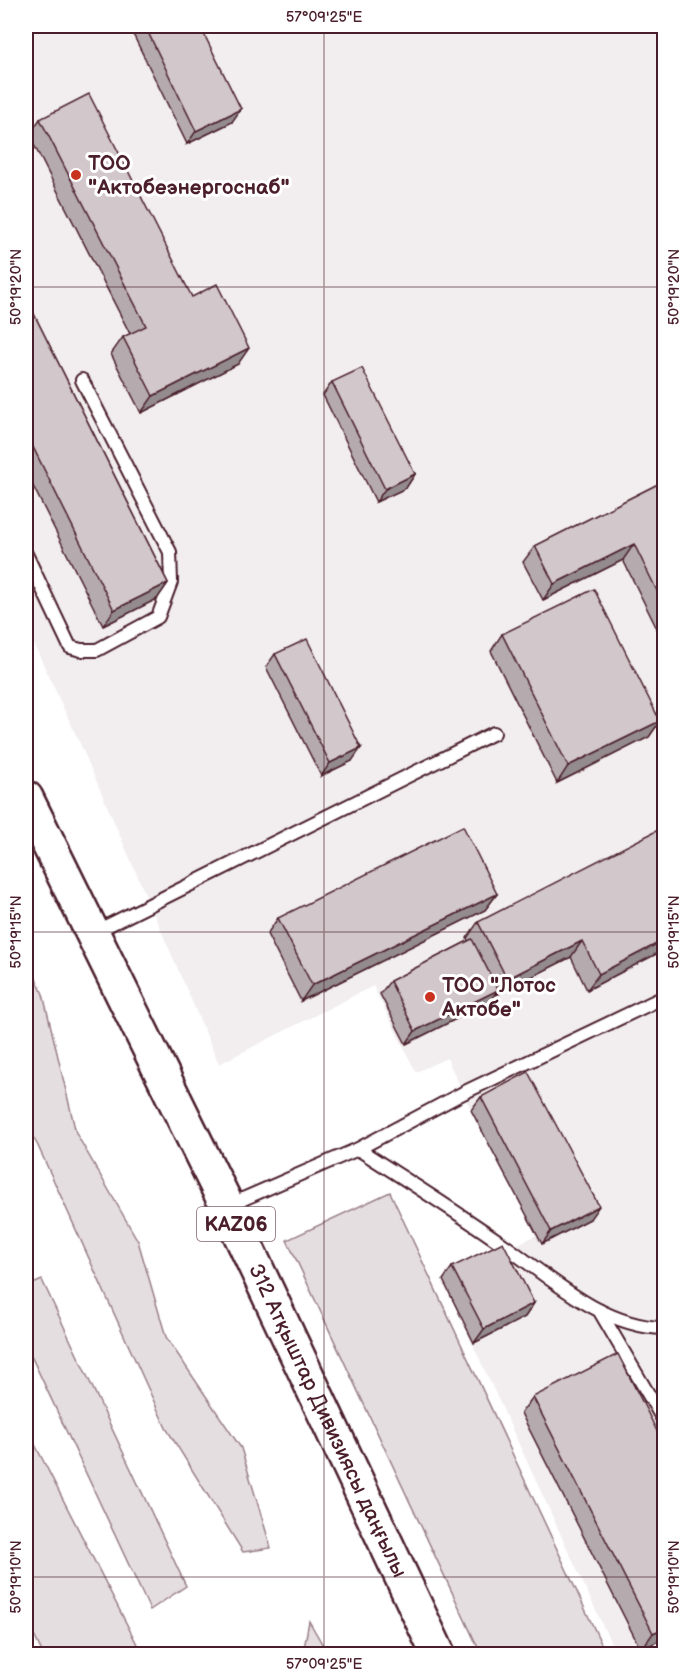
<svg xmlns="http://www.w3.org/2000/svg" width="690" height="1680" viewBox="0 0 690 1680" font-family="'Balsamiq Sans',sans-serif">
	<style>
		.built { fill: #f2eeef }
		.green { fill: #e5dee0; stroke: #987e86; stroke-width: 1.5 }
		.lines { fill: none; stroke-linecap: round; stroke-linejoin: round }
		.lane-casing { stroke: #4a1f2b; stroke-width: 16 }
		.highway-casing { stroke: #4a1f2b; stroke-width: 38 }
		.lane { stroke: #fff; stroke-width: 12 }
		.highway { stroke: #fff; stroke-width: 33 }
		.wall { fill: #b5abaf; stroke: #4a1f2b; stroke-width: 1.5 }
		.shaded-wall { fill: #938b8e; stroke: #4a1f2b; stroke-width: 1.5 }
		.building { fill: #d2c7cb; stroke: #4a1f2b; stroke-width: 1.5 }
		.ticks { fill: none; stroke: #4a1f2b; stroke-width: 1.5; stroke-opacity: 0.45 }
		.poi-dot { fill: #c8321e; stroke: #fff; stroke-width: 2 }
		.labels { text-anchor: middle; stroke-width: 6; stroke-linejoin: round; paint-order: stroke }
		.shield { fill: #fff; stroke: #80626b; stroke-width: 1.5 }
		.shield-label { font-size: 20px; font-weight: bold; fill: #4a1f2b }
		.poi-label { font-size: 21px; font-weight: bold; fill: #4a1f2b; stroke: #fff; text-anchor: start }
		.street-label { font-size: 21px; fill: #4a1f2b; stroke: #fff }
		.neatline { fill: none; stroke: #4a1f2b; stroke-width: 2 }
		.ticks-label { font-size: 15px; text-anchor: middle; fill: #4a1f2b }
	</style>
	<rect width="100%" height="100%" fill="#fff"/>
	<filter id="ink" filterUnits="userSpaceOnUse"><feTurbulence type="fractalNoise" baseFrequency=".0167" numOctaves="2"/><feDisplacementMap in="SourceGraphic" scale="12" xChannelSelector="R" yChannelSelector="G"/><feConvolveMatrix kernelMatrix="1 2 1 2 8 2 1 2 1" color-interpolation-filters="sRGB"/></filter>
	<g filter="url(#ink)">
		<!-- built -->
		<path class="built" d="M26,26h638v1628h-48l-173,-374 94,-45 -66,-125 -24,-52 -31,14 -43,-86 -154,78 -137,-316 -56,-121z"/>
		<!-- green -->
		<path class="green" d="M26,956l17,38 33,139 62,108 28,96 75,111 30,100 -28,4 -77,-124 -128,-282 -12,-22z
			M390,1192l216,462h-125l-194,-414z
			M42,1280l144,306 -36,24 -124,-265v-58z
			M26,1427l116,227h-99l-17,-35z
			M309,1621l19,33h-25z"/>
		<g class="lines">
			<!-- lane casing -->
			<g class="lane-casing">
				<path id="lane" d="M26,554l44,93 11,3h16l61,-33 13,-35 -1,-30 -88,-172
					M95,932l399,-199
					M358,1149c50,32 101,64 150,99 46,33 96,79 156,80
					M227,1206l131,-57 105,-56 201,-96
					M599,1310l65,111"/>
			</g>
			<!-- highway casing -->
			<g class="highway-casing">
				<g id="highway">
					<path id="s1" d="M26,798l201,408 211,448"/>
				</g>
			</g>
			<!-- lane -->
			<use href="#lane" class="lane"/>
			<!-- highway -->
			<use href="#highway" class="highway"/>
		</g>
		<!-- wall -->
		<path class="wall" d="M129,26h71l32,96 -45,22z
			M40,119l152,178 46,67 -97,49 -30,-59 12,-17 7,-3 -101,-199z
			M26,298l142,285 -11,16 -54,27 -77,-154z
			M332,382l83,92 -9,14 -30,14 -53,-107z
			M664,481v162l-41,-83 -80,40 -20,-38 12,-16z
			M502,634l158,87 -11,16 -92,46 -66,-132z
			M275,654l77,107 -31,15 -55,-109z
			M497,894l-12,16 -184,91 -34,-67 11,-16z
			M478,922l186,28 -77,40 -16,-33 -75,38 -1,-2 -7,10 -82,41 -26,-50 10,-13 78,-40 -1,-3z
			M481,1097l109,122 -48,25 -71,-134z
			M452,1267l82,36 -9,14 -51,26 -31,-63z
			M533,1397l131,241 -23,12 -120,-237z"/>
		<!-- shaded-wall -->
		<path class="shaded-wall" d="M241,109l-9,13 -45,22 9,-13z
			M249,348l-11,16 -97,49 12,-17z
			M415,474l-9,14 -30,14 9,-13z
			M634,544l-11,16 -80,40 11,-16z
			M168,583l-11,16 -54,27 11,-16z
			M660,721l-11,16 -92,46 11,-17z
			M361,748l-9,13 -31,15 9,-13z
			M497,894l-12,16 -184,91 11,-16z
			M664,940v10l-77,40 12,-16z
			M582,941l-11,16 -75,38 11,-16z
			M498,990l-10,13 -82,41 9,-13z
			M599,1206l-9,13 -48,25 9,-13z
			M534,1303l-9,14 -51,26 10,-14z
			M664,1628v10l-23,12 12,-17z"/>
		<!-- building -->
		<path class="building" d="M145,26h55l41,83 -45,22z
			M89,94l103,203 25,-13 32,64 -96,48 -30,-59 23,-11 -106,-207z
			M26,298l142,285 -54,27 -88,-177z
			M362,368l53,106 -30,15 -53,-107z
			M664,481v124l-30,-61 -80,40 -19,-38z
			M594,589l66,132 -92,45 -66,-132z
			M307,639l54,109 -31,15 -55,-109z
			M463,826l34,68 -185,91 -34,-67z
			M664,827v113l-65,34 -17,-33 -75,38 -29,-57z
			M472,939l26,51 -83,41 -25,-50z
			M528,1072l71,134 -48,25 -70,-134z
			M503,1242l31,61 -50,26 -32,-62z
			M618,1354l46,91v183l-11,5 -120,-236z"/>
	</g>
	<!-- ticks -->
	<path class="ticks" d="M324,26v1628M26,287h638M26,932h638M26,1577h638"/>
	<!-- markers -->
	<g class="poi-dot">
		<circle cx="76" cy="175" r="6"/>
		<circle cx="430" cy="997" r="6"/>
	</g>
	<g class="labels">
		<!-- shield labels -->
		<rect class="shield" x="197" y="1207" width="78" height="34" rx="4.5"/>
		<g class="shield-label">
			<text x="236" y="1231">KАZ06</text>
		</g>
		<!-- poi labels -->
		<g class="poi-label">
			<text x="88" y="170">ТОО<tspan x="88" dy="24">"Актобеэнергоснаб"</tspan></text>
			<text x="442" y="992">ТОО "Лотос<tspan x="442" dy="24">Актобе"</tspan></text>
		</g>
		<!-- street labels -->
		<g class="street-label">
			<text dy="7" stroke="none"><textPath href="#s1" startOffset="692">312 Атқыштар Дивизиясы даңғылы</textPath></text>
		</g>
	</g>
	<!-- margin -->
	<rect width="690" height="1680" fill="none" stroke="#fff" stroke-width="66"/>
	<rect x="33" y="33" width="624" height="1614" class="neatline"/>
	<g class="ticks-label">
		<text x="324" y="22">57°09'25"E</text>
		<text transform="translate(16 287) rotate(-90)" y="5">50°19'20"N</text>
		<text transform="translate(674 287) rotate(-90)" y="5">50°19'20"N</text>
		<text transform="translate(16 932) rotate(-90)" y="5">50°19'15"N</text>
		<text transform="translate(674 932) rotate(-90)" y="5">50°19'15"N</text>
		<text transform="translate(16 1577) rotate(-90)" y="5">50°19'10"N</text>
		<text transform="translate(674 1577) rotate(-90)" y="5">50°19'10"N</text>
		<text x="324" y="1669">57°09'25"E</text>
	</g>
</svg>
